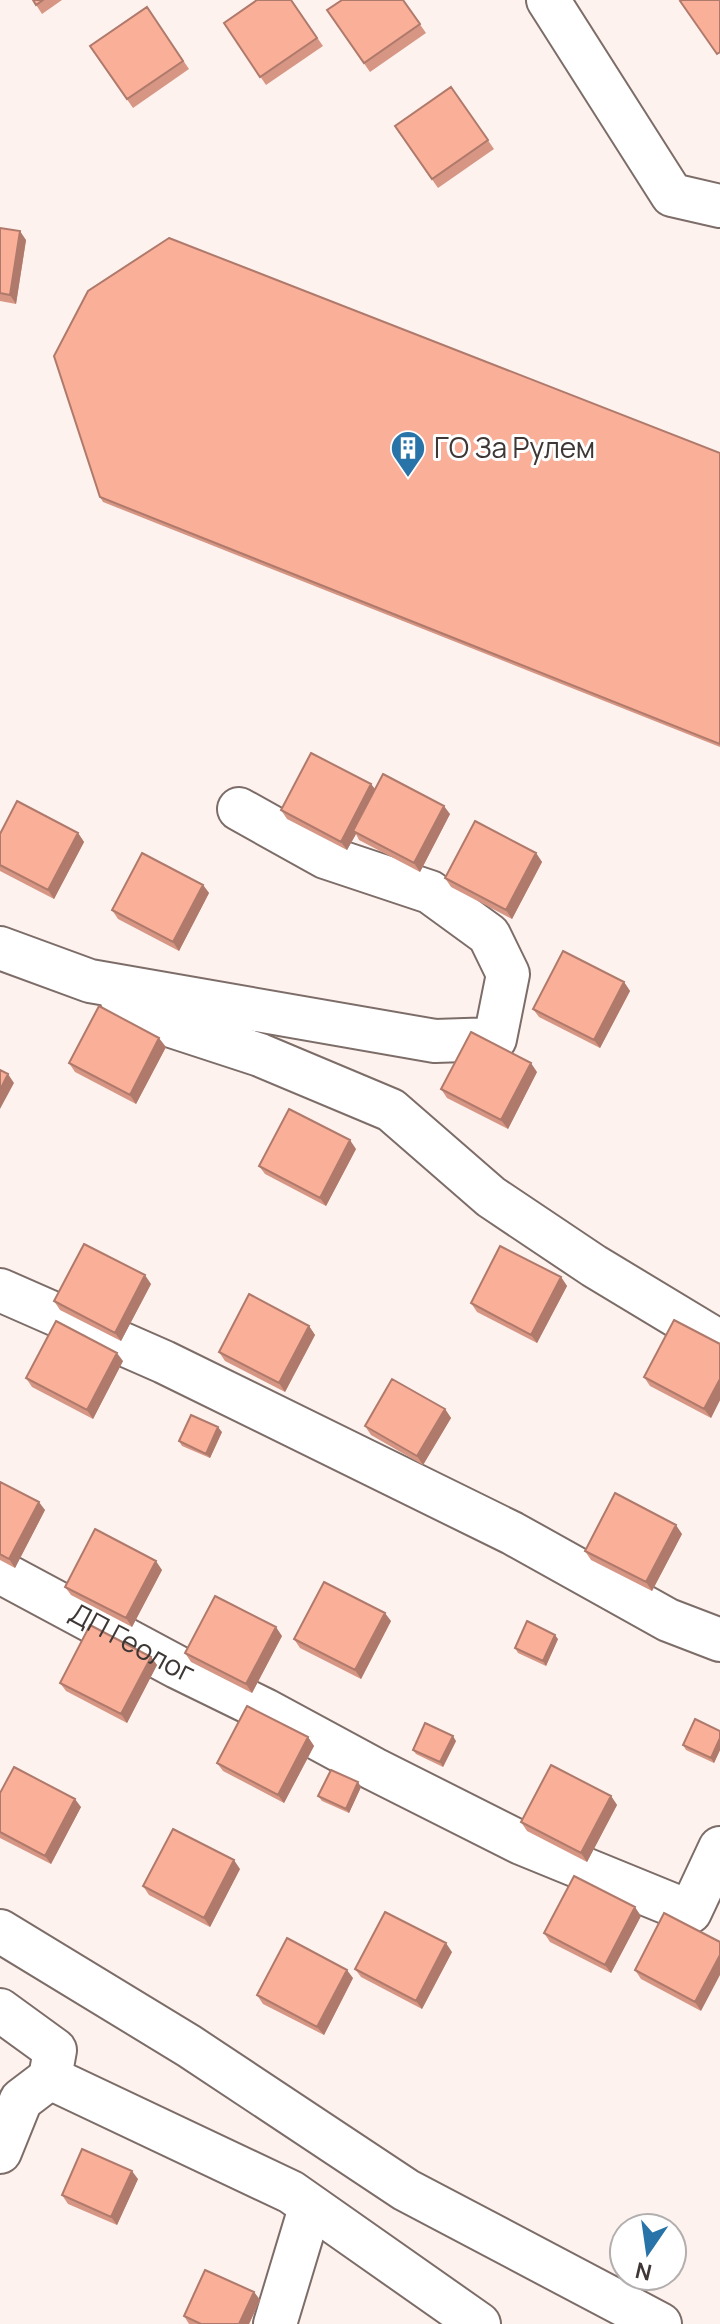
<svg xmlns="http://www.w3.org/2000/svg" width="720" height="2324" viewBox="0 0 720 2324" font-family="Manrope,sans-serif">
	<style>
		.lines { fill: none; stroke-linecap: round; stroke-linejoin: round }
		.street-casing { stroke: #7d6d68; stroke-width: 46 }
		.street { stroke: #fff; stroke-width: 42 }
		.wall { fill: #d79684 }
		.shaded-wall { fill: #af7a6b }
		.building { fill: #faaf99; stroke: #af7a6b; stroke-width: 2 }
		.labels { text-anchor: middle; stroke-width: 6; stroke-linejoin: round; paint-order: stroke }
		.poi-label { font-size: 28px; fill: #3e3735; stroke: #fff; text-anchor: start }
		.street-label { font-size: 28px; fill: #3e3735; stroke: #fff }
	</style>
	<rect width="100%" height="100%" fill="#fef2ef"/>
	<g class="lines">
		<!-- street casing -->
		<g class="street-casing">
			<g id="street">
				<path d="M548,0l124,195 48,11"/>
				<path d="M0,948l90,33 345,60 60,-2 13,-65 -19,-39 -59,-43 -105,-35 -86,-48"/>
				<path d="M122,1000l37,22 101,33 131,55 100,87 103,69 126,76"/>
				<path d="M0,1290l164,72 348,171 156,87 52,20"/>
				<path id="s1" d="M0,1572l177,95 88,43 109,59 147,74 169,69 30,-64"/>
				<path d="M0,1931l189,115 217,144 254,134"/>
				<path d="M0,2010l55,40 -5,28 241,114 188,132"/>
				<path d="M0,2152l21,-52 29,-22"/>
				<path d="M275,2324l35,-116"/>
			</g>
		</g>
		<!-- street -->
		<use href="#street" class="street"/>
	</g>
	<!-- wall -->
	<path class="wall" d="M33,0h29l-20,14z
		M291,0l32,46 -57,39 -42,-62z
		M403,0l23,33 -56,39 -43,-62z
		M147,7l42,62 -56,39 -43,-62z
		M451,87l43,62 -56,39 -43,-62z
		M0,228l26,12 -10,64 -16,-3z
		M720,453v294l-617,-245 -3,-5z
		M371,784l4,5 75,25 -30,58 -61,-32 -3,-6 -9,16 -60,-31 -6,-9z
		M78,833l6,9 -30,57 -54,-28v-37z
		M536,853l6,9 -30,57 -61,-32 -6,-9z
		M203,885l6,8 -30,58 -61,-32 -6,-9z
		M624,982l6,9 -30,57 -61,-31 -6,-8z
		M166,1047l-30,57 -61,-32 -6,-9z
		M537,1072l-29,57 -61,-31 -6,-9z
		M356,1149l-30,57 -61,-32 -6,-8z
		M561,1277l6,9 -30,57 -60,-31 -6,-9z
		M151,1284l-30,57 -61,-31 -6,-9z
		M309,1326l6,9 -30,57 -60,-31 -6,-9z
		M720,1344v56l-9,18 -61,-32 -6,-9z
		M123,1361l-30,58 -61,-32 -6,-9z
		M445,1409l6,9 -28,47 -52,-30 -6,-9z
		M222,1432l-12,26 -28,-12 -3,-5z
		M0,1482l45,28 -30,58 -15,-8z
		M682,1534l-30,57 -61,-31 -6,-9z
		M162,1570l-30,57 -61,-32 -6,-8z
		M391,1621l-30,58 -61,-31 -6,-9z
		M282,1636l-30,57 -61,-31 -6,-9z
		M558,1639l-12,27 -28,-13 -3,-5z
		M151,1657l6,8 -30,58 -61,-32 -6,-8z
		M720,1731v19l-6,13 -28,-13 -3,-5z
		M308,1737l6,9 -30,57 -61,-32 -6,-8z
		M456,1741l-13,26 -27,-13 -3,-4z
		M361,1787l-12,26 -27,-12 -4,-5z
		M0,1793l81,14 -30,57 -51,-26z
		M611,1796l6,9 -30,57 -60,-31 -6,-9z
		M240,1869l-30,58 -61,-32 -6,-9z
		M664,1913l37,98 -60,-32 -6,-9z
		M641,1916l-30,57 -61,-31 -6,-9z
		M452,1952l-30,57 -61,-32 -6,-8z
		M353,1978l-29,57 -61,-31 -6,-9z
		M138,2179l-21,46 -49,-21 -6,-9z
		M254,2292l6,8 -11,24h-60l-5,-8z"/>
	<!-- shaded-wall -->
	<path class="shaded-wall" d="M20,231l6,9 -10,64 -6,-9z
		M371,784l6,8 -24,39 3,3 -9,16 -6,-8z
		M444,806l6,8 -30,58 -6,-9z
		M78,833l6,9 -30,57 -6,-9z
		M536,853l6,9 -30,57 -6,-9z
		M203,885l6,8 -30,58 -6,-9z
		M624,982l6,9 -30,57 -6,-8z
		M159,1038l7,9 -30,57 -6,-9z
		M531,1063l6,9 -29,57 -7,-9z
		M8,1074l6,9 -14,26v-19z
		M350,1140l6,9 -30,57 -6,-8z
		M145,1275l6,9 -30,57 -6,-8z
		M561,1277l6,9 -30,57 -6,-8z
		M309,1326l6,9 -30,57 -6,-9z
		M117,1353l6,8 -30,58 -6,-9z
		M720,1379v21l-9,18 -7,-9z
		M445,1409l6,9 -28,47 -6,-9z
		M218,1427l4,5 -12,26 -4,-4z
		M39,1502l6,8 -30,58 -6,-9z
		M676,1525l6,9 -30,57 -6,-9z
		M156,1561l6,9 -30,57 -6,-9z
		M385,1613l6,8 -30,58 -6,-9z
		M276,1627l6,9 -30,57 -6,-9z
		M555,1635l3,4 -12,27 -3,-5z
		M151,1657l6,8 -30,58 -6,-9z
		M453,1736l3,5 -13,26 -3,-5z
		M308,1737l6,9 -30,57 -6,-8z
		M720,1738v12l-6,13 -3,-5z
		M358,1782l3,5 -12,26 -3,-4z
		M611,1796l6,9 -30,57 -6,-9z
		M75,1799l6,8 -30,57 -6,-8z
		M234,1860l6,9 -30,58 -6,-9z
		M635,1907l6,9 -30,57 -6,-8z
		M446,1943l6,9 -30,57 -6,-8z
		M720,1955v20l-19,36 -6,-9z
		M347,1970l6,8 -29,57 -7,-8z
		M132,2171l6,8 -21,46 -6,-8z
		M254,2292l6,8 -11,24h-10z"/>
	<!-- building -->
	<path class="building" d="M33,0h10l-7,5z
		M257,0h34l26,38 -57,39 -36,-54z
		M342,0h61l17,24 -56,39 -37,-53z
		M682,0h38v52l-3,2 -37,-53z
		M147,7l36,54 -56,38 -37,-53z
		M451,87l37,53 -56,39 -37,-53z
		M0,228l20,3 -10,64 -10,-2z
		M169,238l551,215v291l-620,-247 -46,-141 34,-65z
		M311,753l60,31 -30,58 -60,-32z
		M383,774l61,32 -30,57 -61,-32z
		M17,801l61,32 -30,57 -48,-25v-31z
		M475,821l61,32 -30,57 -61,-32z
		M142,853l61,32 -30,57 -61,-32z
		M563,951l61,31 -30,58 -61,-31z
		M99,1006l60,32 -29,57 -61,-32z
		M471,1032l60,31 -30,57 -60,-31z
		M0,1070l8,4 -8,16z
		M289,1109l61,31 -30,58 -61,-32z
		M84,1244l61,31 -30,58 -61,-32z
		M500,1246l61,31 -30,58 -60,-32z
		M249,1294l60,32 -30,57 -60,-31z
		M674,1320l46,24v35l-16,30 -60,-32z
		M56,1321l61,32 -30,57 -61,-32z
		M392,1379l53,30 -28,47 -52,-30z
		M191,1415l27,12 -12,27 -27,-13z
		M0,1482l39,20 -30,57 -9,-5z
		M615,1493l61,32 -30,57 -61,-31z
		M95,1529l61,32 -30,57 -61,-31z
		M324,1582l61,31 -30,57 -61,-31z
		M215,1596l61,31 -30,57 -61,-31z
		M527,1621l28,14 -12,26 -28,-13z
		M90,1625l61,32 -30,57 -61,-31z
		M247,1706l61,31 -30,58 -61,-32z
		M695,1719l25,12v7l-9,20 -28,-13z
		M425,1723l28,13 -13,26 -27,-12z
		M551,1765l60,31 -30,57 -60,-31z
		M14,1767l61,32 -30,57 -45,-24v-39z
		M331,1770l27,12 -12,27 -28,-13z
		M173,1829l61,31 -30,58 -61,-32z
		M574,1876l61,31 -30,58 -61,-32z
		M385,1912l61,31 -30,58 -61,-32z
		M664,1913l56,29v13l-25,47 -60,-32z
		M287,1938l60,32 -30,57 -60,-32z
		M82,2149l50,22 -21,46 -49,-22z
		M205,2270l49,22 -15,32h-38l-17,-8z"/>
	<!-- icons -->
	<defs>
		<g id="building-pin" transform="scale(1.8)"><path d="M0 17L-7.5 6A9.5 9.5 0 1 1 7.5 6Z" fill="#2873a7" stroke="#fff"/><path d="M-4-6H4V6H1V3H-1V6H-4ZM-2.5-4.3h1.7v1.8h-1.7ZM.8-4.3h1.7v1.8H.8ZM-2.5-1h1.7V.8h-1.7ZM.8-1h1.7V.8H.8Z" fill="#fff"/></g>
	</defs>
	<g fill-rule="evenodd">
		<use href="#building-pin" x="408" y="448"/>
	</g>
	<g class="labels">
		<!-- poi labels -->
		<g class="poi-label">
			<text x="434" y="458">ГО За Рулем</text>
		</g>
		<!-- street labels -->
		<g class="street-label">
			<text dy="10" stroke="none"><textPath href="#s1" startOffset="150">ДП Геолог</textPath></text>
		</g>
	</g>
	<!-- north arrow -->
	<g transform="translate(648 2252) rotate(193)"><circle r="38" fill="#ffffff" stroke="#b2afae" stroke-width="2"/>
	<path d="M0-6L14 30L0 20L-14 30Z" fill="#2873a7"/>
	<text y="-12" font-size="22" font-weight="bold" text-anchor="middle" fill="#3e3735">N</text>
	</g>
</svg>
